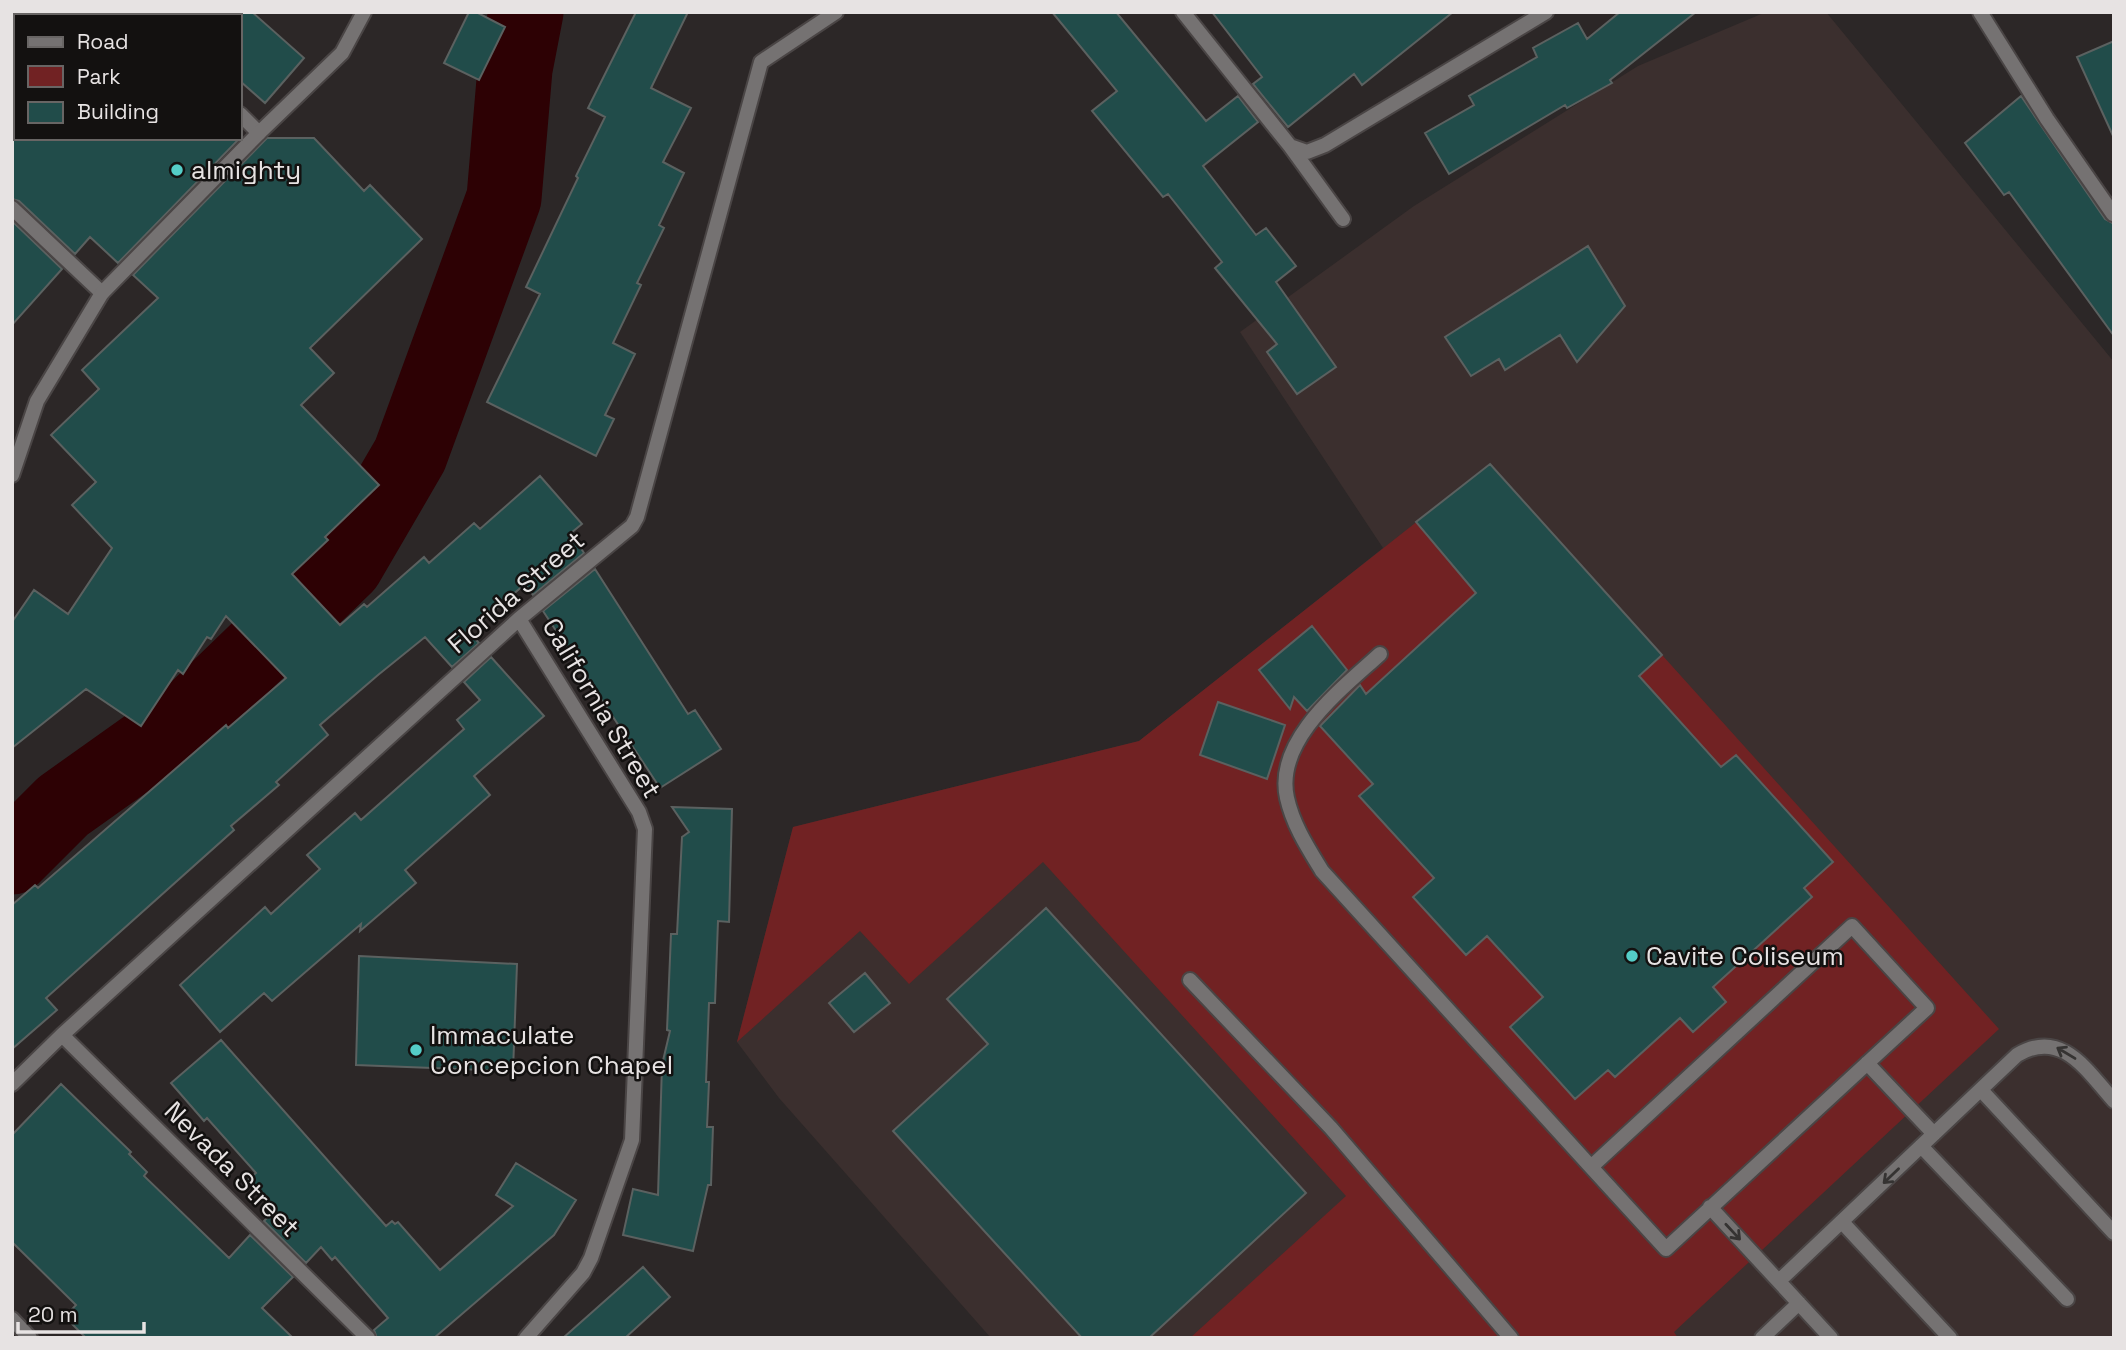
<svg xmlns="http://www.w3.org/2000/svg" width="2126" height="1350" viewBox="0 0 2126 1350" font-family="'Space Grotesk',sans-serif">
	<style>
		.built { fill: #3b2f2e }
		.green { fill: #712223 }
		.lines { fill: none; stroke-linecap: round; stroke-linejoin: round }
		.river { stroke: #2d0104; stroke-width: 75 }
		.building { fill: #214c4a; stroke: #5b6160; stroke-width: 2 }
		.service-casing { stroke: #4a4545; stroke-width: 18 }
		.minor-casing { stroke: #4a4545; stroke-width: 18 }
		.tertiary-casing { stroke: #4a4545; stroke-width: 18 }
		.service { stroke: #757272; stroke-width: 14 }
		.minor { stroke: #757272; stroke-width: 14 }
		.tertiary { stroke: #757272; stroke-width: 14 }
		.oneway { stroke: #353332 }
		.poi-dot { fill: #54cdc7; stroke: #131110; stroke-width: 2.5 }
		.labels { text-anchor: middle; stroke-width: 5; stroke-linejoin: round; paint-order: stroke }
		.poi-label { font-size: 26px; fill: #e7e3e3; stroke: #131110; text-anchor: start }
		.street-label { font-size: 26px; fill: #e7e3e3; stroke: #131110 }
	</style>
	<rect width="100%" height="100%" fill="#2c2727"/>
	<!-- built -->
	<path class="built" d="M1766,12h60l288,350v976h-1123l-212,-240 -42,-56 56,-215 346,-86 244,-193 -143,-216 174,-126 224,-140z"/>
	<!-- green -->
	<path class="green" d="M1490,464l509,565 -325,303 4,6h-488l156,-142 -303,-334 -134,122 -49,-53 -123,111 56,-215 346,-86z"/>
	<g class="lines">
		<!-- river -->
		<path class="river" d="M12,857l51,-51 128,-91 155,-150 64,-110 94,-257 11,-129 11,-57"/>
	</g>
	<!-- building -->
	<path class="building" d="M240,12h12l52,46 -39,45 -25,-22z
		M469,12h7l29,15 -26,53 -35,-17z
		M636,12h52l-37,76 40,20 -28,54 21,11 -25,52 5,3 -27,55 4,2 -28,58 22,11 -30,61 9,4 -18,37 -109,-54 53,-108 -14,-7 52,-109 -2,-2 29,-59 -17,-9z
		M1052,12h64l90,109 32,-25 20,26 -55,44 53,69 10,-7 30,38 -20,16 60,85 -39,27 -30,-42 10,-8 -62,-76 7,-6 -54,-68 -5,3 -71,-86 25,-20z
		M1212,12h241l-91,73 -8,-11 -66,53 -35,-43 9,-7z
		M1620,12h76l-86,68 2,3 -45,25 -2,-3 -116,69 -24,-41 49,-28 -5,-9 68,-39 -4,-9 45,-25 9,16z
		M2114,41v97l-37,-81z
		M2021,96l84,123 9,5v112l-105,-144 -5,3 -39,-52z
		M12,138h228l-122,125 -28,-26 -15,17 -56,-53 -7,-2z
		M267,138h47l50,53 6,-6 52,54 -112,109 24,25 -33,32 78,80 -54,52 3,3 -36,34 48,51 24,-21 3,3 57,-50 5,6 45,-40 6,6 60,-53 42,48 -11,9 13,20 -51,42 -8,-11 -56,48 10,11 -27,24 -27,-30 -47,38 -58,50 8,10 -52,47 3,3 -48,41 3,4 -188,168 11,12 -45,39v-144l23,-20 3,3 188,-163 2,3 58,-50 -60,-62 -15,23 -4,-2 -24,37 -5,-4 -37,56 -55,-37 -74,59v-126l22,-32 34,24 44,-66 -40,-43 24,-23 -45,-47 48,-46 -17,-19 76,-72 -25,-23z
		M12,221l50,48 -50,56z
		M1588,246l37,60 -48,56 -17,-27 -55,35 -6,-11 -28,17 -26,-39z
		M1490,464l172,191 -23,21 82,91 15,-12 97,107 -29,26 8,9 -99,90 13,15 -33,30 -13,-14 -65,59 -7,-7 -33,29 -65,-72 33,-30 -56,-61 -21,19 -53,-58 21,-19 -75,-82 14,-12 -53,-58 40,-41 6,9 110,-101 -60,-71z
		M595,569l93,145 7,-4 26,39 -61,39 -117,-177z
		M1312,626l35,44 -40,41 -13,-14 -4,12 -31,-39z
		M491,657l53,59 -70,60 16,19 -85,75 11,13 -56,48 1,-7 -89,77 -8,-8 -44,39 -40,-47 85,-78 6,7 49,-45 -13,-14 48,-42 6,7 103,-91 -7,-9 23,-20 -16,-18z
		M1218,702l67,23 -18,54 -67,-24z
		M672,807l60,2 -3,113 -11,-1 -3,82h-6l-3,79h3l-2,45h6l-2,58h-3l-15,66 -70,-16 10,-46 25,6 4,-130 8,-34 -3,-1 4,-96h6l5,-97 7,-5z
		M1046,908l260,285 -157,145h-67l-189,-207 95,-87 -41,-45z
		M359,956l158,8 -4,107 -157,-6z
		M865,973l25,30 -36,29 -25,-29z
		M221,1040l165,186 6,-5 3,3 3,-2 42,48 73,-64 -17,-11 20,-32 60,37 -22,35 -120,103h-57l-3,-8 14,-12 -53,-61 -3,3 -11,-13 -15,16 -42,-42 10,-10 -26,-31 8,-7 -49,-55 -3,3 -33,-38z
		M61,1084l70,68 -2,2 18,18 -3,4 85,82 21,-23 43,42 -31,31 31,30h-207l-21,-21 11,-12 -64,-63v-107z
		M643,1267l27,30 -45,41h-62z"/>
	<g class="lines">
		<!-- service casing -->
		<g class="service-casing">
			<path id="service" d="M1380,654c-37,34 -106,86 -93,144 6,27 21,50 35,73l269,296
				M1852,926l75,82 -261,241 -75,-82z
				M1190,980l141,148 180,210
				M1867,1063l67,71
				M1981,1090l133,143
				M1921,1146l146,153
				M1710,1207l121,131
				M1842,1222l108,116
				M1779,1281l238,-226c45,-27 70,16 97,46
				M1762,1338l37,-35"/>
		</g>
		<!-- minor casing -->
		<g class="minor-casing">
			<path id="minor" d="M133,12l4,4
				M1183,12l107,134 53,73
				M1980,12l67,107 66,95
				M240,114l19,19
				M1290,146l17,6 18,-7 221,-133
				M12,208l90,85
				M519,619l120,193 6,17 -13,311 -41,118 -8,15 -57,65
				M62,1035l306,303
				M12,1084l50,-49 457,-416 113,-93 5,-9 124,-455 75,-50"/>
		</g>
		<!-- tertiary casing -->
		<g class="tertiary-casing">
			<path id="tertiary" d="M12,475l25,-74 65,-108 157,-160 83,-80 22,-41
				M12,1319l18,19"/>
		</g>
		<!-- service -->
		<use href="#service" class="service"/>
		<!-- minor -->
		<use href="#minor" class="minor"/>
		<!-- tertiary -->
		<use href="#tertiary" class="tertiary"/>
	</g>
	<!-- one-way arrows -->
	<defs><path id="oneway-shaft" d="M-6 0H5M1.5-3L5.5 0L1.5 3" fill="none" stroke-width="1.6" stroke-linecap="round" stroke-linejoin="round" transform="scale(1.75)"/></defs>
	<g class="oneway">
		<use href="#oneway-shaft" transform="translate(2066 1053) rotate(-149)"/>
		<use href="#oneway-shaft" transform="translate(1891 1176) rotate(136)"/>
		<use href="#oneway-shaft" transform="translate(1733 1232) rotate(47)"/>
	</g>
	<!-- markers -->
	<g class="poi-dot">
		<circle cx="177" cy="170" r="7"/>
		<circle cx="1632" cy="956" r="7"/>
		<circle cx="416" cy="1050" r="7"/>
	</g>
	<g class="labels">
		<!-- poi labels -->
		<g class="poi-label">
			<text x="191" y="179">almighty</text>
			<text x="1646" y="965">Cavite Coliseum</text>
			<text x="430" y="1044">Immaculate<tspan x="430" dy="30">Concepcion Chapel</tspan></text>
		</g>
		<!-- street labels -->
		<g class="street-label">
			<text transform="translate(516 592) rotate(-41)" y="9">Florida Street</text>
			<text transform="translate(602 708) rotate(59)" y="9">California Street</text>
			<text transform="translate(232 1169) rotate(45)" y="9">Nevada Street</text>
		</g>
	</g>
	<!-- border -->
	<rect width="2126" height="1350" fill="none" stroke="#e7e3e3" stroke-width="28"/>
	<!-- legend -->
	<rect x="14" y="14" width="228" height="126" fill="#131110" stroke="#686564" stroke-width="2"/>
	<rect x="28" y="37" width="35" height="10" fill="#757272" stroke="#686564" stroke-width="2"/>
	<text x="77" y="49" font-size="21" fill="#e7e3e3">Road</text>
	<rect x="28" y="66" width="35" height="21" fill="#712223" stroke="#686564" stroke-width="2"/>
	<text x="77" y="84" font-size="21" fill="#e7e3e3">Park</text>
	<rect x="28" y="102" width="35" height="21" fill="#214c4a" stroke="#686564" stroke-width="2"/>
	<text x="77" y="119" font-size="21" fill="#e7e3e3">Building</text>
	<!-- scale -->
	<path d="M18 1322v10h126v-10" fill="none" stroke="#e7e3e3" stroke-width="3.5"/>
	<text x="28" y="1322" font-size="21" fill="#e7e3e3" stroke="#131110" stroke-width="5" paint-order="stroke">20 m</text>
</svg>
